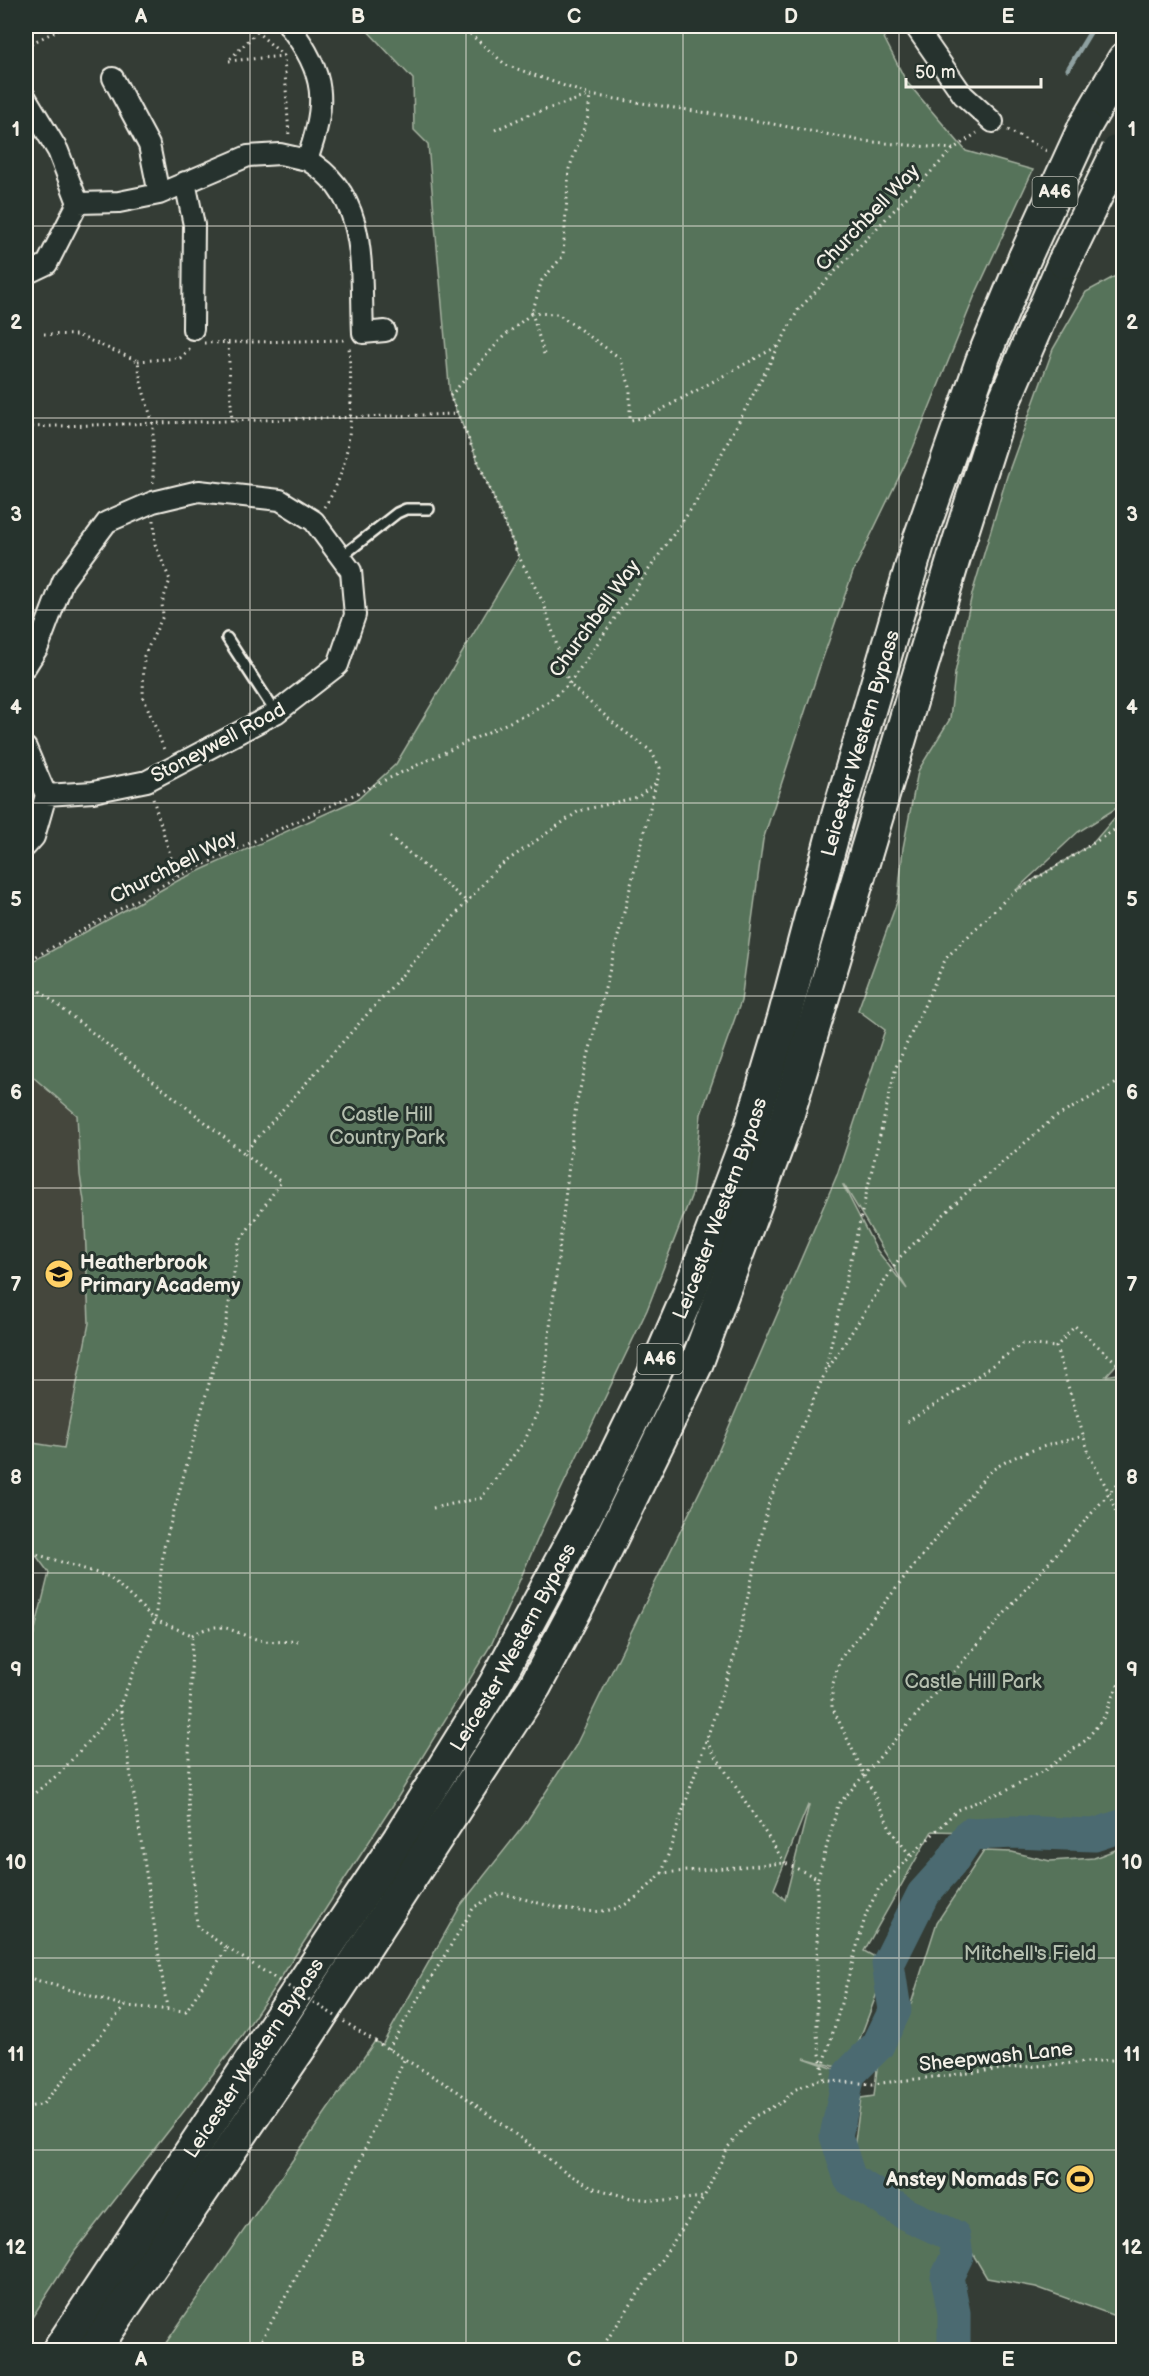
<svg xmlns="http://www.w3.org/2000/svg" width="1149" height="2376" viewBox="0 0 1149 2376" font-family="'Balsamiq Sans',sans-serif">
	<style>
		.built { fill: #44473e }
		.green { fill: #57735a; stroke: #a6b2a1; stroke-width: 1.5; fill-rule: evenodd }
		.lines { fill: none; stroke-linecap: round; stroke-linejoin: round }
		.stream { stroke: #8fa1a1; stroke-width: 5 }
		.river { stroke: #4b6b71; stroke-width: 33 }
		.service-casing { stroke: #f4f1e8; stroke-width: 14 }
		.minor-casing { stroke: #f4f1e8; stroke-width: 24 }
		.trunk-casing { stroke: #f4f1e8; stroke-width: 36 }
		.path { stroke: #f4f1e8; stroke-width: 3; stroke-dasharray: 1.5 4.5; stroke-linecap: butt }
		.service { stroke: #26332d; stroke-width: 9 }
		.minor { stroke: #26332d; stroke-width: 20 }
		.trunk { stroke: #26332d; stroke-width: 32 }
		.trunk-bridge-casing { stroke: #f4f1e8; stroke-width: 36; stroke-linecap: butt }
		.path-bridge { stroke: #f4f1e8; stroke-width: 3; stroke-dasharray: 1.5 4.5; stroke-linecap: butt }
		.trunk-bridge { stroke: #26332d; stroke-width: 32 }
		.grid { fill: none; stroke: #f4f1e8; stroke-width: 1.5; stroke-opacity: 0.55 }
		.labels { text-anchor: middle; stroke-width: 6; stroke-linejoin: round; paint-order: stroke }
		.shield { fill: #26332d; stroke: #b6b8b0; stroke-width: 1.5 }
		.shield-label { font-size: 18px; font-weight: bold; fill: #f4f1e8 }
		.street-label { font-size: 20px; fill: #f4f1e8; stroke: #26332d }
		.park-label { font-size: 20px; fill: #b5bfaf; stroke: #26332d }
		.poi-label { font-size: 20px; font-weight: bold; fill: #f4f1e8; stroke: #26332d; text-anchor: start }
		.neatline { fill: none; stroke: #f4f1e8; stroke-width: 2 }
		.grid-label { font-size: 20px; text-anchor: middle; font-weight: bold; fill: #f4f1e8 }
	</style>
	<rect width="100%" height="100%" fill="#343c35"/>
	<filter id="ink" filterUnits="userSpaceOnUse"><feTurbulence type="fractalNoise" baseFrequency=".0167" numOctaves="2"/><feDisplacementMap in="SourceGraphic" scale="12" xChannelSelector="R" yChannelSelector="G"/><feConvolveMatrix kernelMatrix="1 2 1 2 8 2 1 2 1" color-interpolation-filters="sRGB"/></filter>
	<g filter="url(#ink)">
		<!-- built -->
		<path class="built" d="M26,1071l51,44 -1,10 16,116v70l-28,137 -38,-6z"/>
		<!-- green -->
		<path class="green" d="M363,26h515l28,55 60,70 67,19 -58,125 -62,153 -60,124 -34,97 -56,171 -22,161 -40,113 -9,80 -45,116 -104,217 -51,116 -99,162 -113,174 -46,68 -159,204 -49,76v-661l23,-93 -23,-31v-100l38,6 25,-125 -5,-122 -4,-26 -3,-60 -51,-44v-106l153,-85 179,-81 38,-35 123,-207 -69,-161 -22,-252 -14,-14 -1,-51z
			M1123,272v532l-45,28 -63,59 77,-47 31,-36 1,548 -18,20 17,-3v450l-29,12 -162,-4 -68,120 24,13 -40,106 -44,-12 45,16 -13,62 14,43 56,35 48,22 -2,18 5,2 -7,38 5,35 -1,21h-793l214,-309 7,4 79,-140 64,-81 50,-77 138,-283 124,-289 48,-145 -27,-20 40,-111 5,-51 15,-77 32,-52 5,-46 17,-79 35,-118 46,-127 33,-57zM843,1185h1l63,104 -31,-40zM808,1805h1l-24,95 -11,-11z
			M1123,1847v472l-87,-32 -49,-9 -26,-44 -109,-71 9,-65 13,-2 3,-27 34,-65 26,-82 47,-71 28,1 38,9 44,-3z"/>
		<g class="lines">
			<!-- stream -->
			<path class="stream" d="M1068,69l26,-43"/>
			<!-- river -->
			<path class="river" d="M954,2350v-37l-7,-36 10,-21 -3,-20 -48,-22 -56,-35 -14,-43 13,-62 29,-29 17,-35 -7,-46 35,-70 27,-30 20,-30 44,-2 80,3 30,-10"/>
			<!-- service casing -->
			<g class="service-casing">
				<path id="service" d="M341,557l56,-44 9,-4h23
					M227,638l49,75"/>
			</g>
			<!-- minor casing -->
			<g class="minor-casing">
				<path id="minor" d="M915,26l48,69 30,27
					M113,78l36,67 10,49
					M26,98l32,53 20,52 -31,61 -21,10
					M307,160c63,36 53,110 56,173l22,-2
					M185,182l9,43 -1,104
					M78,203l41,-1 40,-8 89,-38 32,-2 27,6c20,-56 20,-86 -18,-134
					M26,666l12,-19 25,-66 44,-59 46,-20 46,-11 81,9 34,21 37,50 4,44 -17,50 -62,48 -129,68 -54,11 -47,3
					M26,748l20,47 -12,42 -8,9"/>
			</g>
			<!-- trunk casing -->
			<g class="trunk-casing">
				<g id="trunk">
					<path d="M1085,126l39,-67"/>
					<path id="s1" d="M59,2350l340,-511 95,-153 92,-171 60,-123 43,-99 61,-162 34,-113 53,-199 82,-278 63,-180 43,-104"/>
					<path d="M94,2350l209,-307 232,-357 53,-100 108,-221 88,-238 172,-576 46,-145 62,-144"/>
				</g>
			</g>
			<!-- path -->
			<path class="path" d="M261,26l-4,6 27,24 5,81
				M461,26l45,39 84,30
				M257,32l-29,29 56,-5
				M26,46l40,-20
				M495,130l33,-15 60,-19
				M1008,130l39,21
				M44,334l33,1 61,26 3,22 12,41v59
				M204,343l143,-3
				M228,343l4,80
				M544,354l-12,-41 26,1 62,44 10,29v33l18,-3 130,-71
				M138,361l42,-3 10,-10
				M26,427l432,-13
				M324,507c32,-44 28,-109 25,-161
				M154,520l1,24 15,36 -8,23 1,13 -19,40 -1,40 22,56
				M153,799l24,78
				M390,837l77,65
				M26,962l151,-85 350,-163 22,-13 20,-17 127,-182 102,-192 155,-161 24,-16
				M26,980l218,173
				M1117,1363l-42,-37 -19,21 34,110 19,35 15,43
				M825,1370l71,-303 50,-109 64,-63 114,-71
				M907,1422l47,-29 68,-49 34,3
				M433,1508l48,-10 44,-58 16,-36 35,-299 80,-321
				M26,1551l84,26 45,43 37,15 -4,164 9,128 30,21 -41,63 -61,-5 -99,-29
				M192,1635c33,-17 36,-3 68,5 11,3 26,1 38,1
				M120,1705l47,303
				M706,1741l79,122
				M26,1800l34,-27 60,-68 35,-85 9,-73 62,-225 13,-80 42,-60 -37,-29 254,-286 81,-56 59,-14 19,-15 2,-7 1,-7 -9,-17 -34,-25 -48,-42 -25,-80 -25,-47 -69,-161 53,-59 29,-24 10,-33 21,-24 6,-87 19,-52 2,-22 157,24 115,22 91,8
				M910,1855l-18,-23 -60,-125v-20l8,-28 148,-186c30,-22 61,-28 96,-37
				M818,1878l20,-73 286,-329
				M375,2041l82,50 113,84 24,13 37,10 33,3 40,-4 24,-50 25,-30 31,-16 10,-11 23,-10 56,4 139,-16 112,-9
				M388,2049l86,-142 26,-14c36,8 78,25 114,16 19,-5 35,-23 48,-36
				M823,2068l43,-154 13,-26 78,-78 47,-19 41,-21 41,-30 18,-23 20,-46
				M824,2079l-7,-44v-157l-32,-15 -123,10 73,-219 34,-152 55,-127 77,-119 63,-61 90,-77 70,-39
				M26,2107l16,-2 83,-99
				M256,2350l102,-185 46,-105
				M600,2350l103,-152"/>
			<!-- service -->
			<use href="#service" class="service"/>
			<!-- minor -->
			<use href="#minor" class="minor"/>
			<!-- trunk -->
			<use href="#trunk" class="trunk"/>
			<!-- trunk-bridge casing -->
			<g class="trunk-bridge-casing">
				<path id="trunk-bridge" d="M1025,257l60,-131
					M1064,262l54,-111"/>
			</g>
			<!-- path-bridge -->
			<path class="path-bridge" d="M227,1948l148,93"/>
			<!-- trunk-bridge -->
			<use href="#trunk-bridge" class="trunk-bridge"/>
		</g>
	</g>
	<!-- grid -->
	<path class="grid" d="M250,26v2324M466,26v2324M683,26v2324M899,26v2324M26,226h1098M26,418h1098M26,610h1098M26,803h1098M26,996h1098M26,1188h1098M26,1380h1098M26,1573h1098M26,1766h1098M26,1958h1098M26,2150h1098"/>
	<!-- icons -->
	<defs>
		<g id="school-disc" transform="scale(1.5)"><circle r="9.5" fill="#ffd166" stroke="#26332d"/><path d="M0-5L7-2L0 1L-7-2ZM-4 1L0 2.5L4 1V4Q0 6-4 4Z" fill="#111"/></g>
		<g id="stadium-disc" transform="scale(1.5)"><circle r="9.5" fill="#ffd166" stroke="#26332d"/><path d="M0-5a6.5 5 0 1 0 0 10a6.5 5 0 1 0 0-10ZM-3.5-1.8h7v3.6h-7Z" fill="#111"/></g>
	</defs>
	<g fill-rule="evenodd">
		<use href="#school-disc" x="59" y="1274"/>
		<use href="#stadium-disc" x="1080" y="2179"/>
	</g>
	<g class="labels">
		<!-- shield labels -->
		<g class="shield">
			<rect x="1032.5" y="177" width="45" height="30" rx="4.5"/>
			<rect x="637.5" y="1344" width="45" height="30" rx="4.5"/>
		</g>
		<g class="shield-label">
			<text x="1055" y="198">A46</text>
			<text x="660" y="1365">A46</text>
		</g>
		<!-- street labels -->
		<g class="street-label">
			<text transform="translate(867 217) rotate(-46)" y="7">Churchbell Way</text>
			<text transform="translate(594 618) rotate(-54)" y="7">Churchbell Way</text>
			<text transform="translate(218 742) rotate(-28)" y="7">Stoneywell Road</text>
			<text dy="7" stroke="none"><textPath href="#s1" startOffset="1809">Leicester Western Bypass</textPath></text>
			<text transform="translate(173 866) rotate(-27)" y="7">Churchbell Way</text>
			<text dy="7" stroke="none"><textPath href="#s1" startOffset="1323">Leicester Western Bypass</textPath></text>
			<text dy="7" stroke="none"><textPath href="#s1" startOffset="837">Leicester Western Bypass</textPath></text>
			<text transform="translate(996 2056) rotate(-6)" y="7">Sheepwash Lane</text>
			<text dy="7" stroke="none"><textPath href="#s1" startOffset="351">Leicester Western Bypass</textPath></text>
		</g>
		<!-- park labels -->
		<g class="park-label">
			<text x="387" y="1121">Castle Hill<tspan x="387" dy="23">Country Park</tspan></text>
			<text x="973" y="1688">Castle Hill Park</text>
			<text x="1030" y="1960">Mitchell's Field</text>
		</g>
		<!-- poi labels -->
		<g class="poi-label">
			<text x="80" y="1269">Heatherbrook<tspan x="80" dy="23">Primary Academy</tspan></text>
			<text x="1059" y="2186" text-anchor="end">Anstey Nomads FC</text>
		</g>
	</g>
	<!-- margin -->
	<rect width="1149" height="2376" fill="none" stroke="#26332d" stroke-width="66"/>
	<!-- scale -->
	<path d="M906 78v9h135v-9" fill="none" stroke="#f4f1e8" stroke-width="3"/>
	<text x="915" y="78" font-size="18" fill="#f4f1e8" stroke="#26332d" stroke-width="4.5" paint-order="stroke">50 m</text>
	<rect x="33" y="33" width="1083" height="2310" class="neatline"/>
	<g class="grid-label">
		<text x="141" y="23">A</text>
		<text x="358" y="23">B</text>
		<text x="574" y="23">C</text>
		<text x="791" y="23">D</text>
		<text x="1008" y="23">E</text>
		<text x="16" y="136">1</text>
		<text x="1132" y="136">1</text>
		<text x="16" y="329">2</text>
		<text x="1132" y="329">2</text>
		<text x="16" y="521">3</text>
		<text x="1132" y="521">3</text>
		<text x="16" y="714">4</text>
		<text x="1132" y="714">4</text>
		<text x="16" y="906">5</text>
		<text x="1132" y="906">5</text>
		<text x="16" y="1099">6</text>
		<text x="1132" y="1099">6</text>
		<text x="16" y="1291">7</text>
		<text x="1132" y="1291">7</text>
		<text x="16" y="1484">8</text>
		<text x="1132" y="1484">8</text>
		<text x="16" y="1676">9</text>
		<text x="1132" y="1676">9</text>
		<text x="16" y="1869">10</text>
		<text x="1132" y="1869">10</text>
		<text x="16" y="2061">11</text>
		<text x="1132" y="2061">11</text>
		<text x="16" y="2254">12</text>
		<text x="1132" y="2254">12</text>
		<text x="141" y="2366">A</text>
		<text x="358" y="2366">B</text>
		<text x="574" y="2366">C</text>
		<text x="791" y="2366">D</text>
		<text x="1008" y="2366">E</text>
	</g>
</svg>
